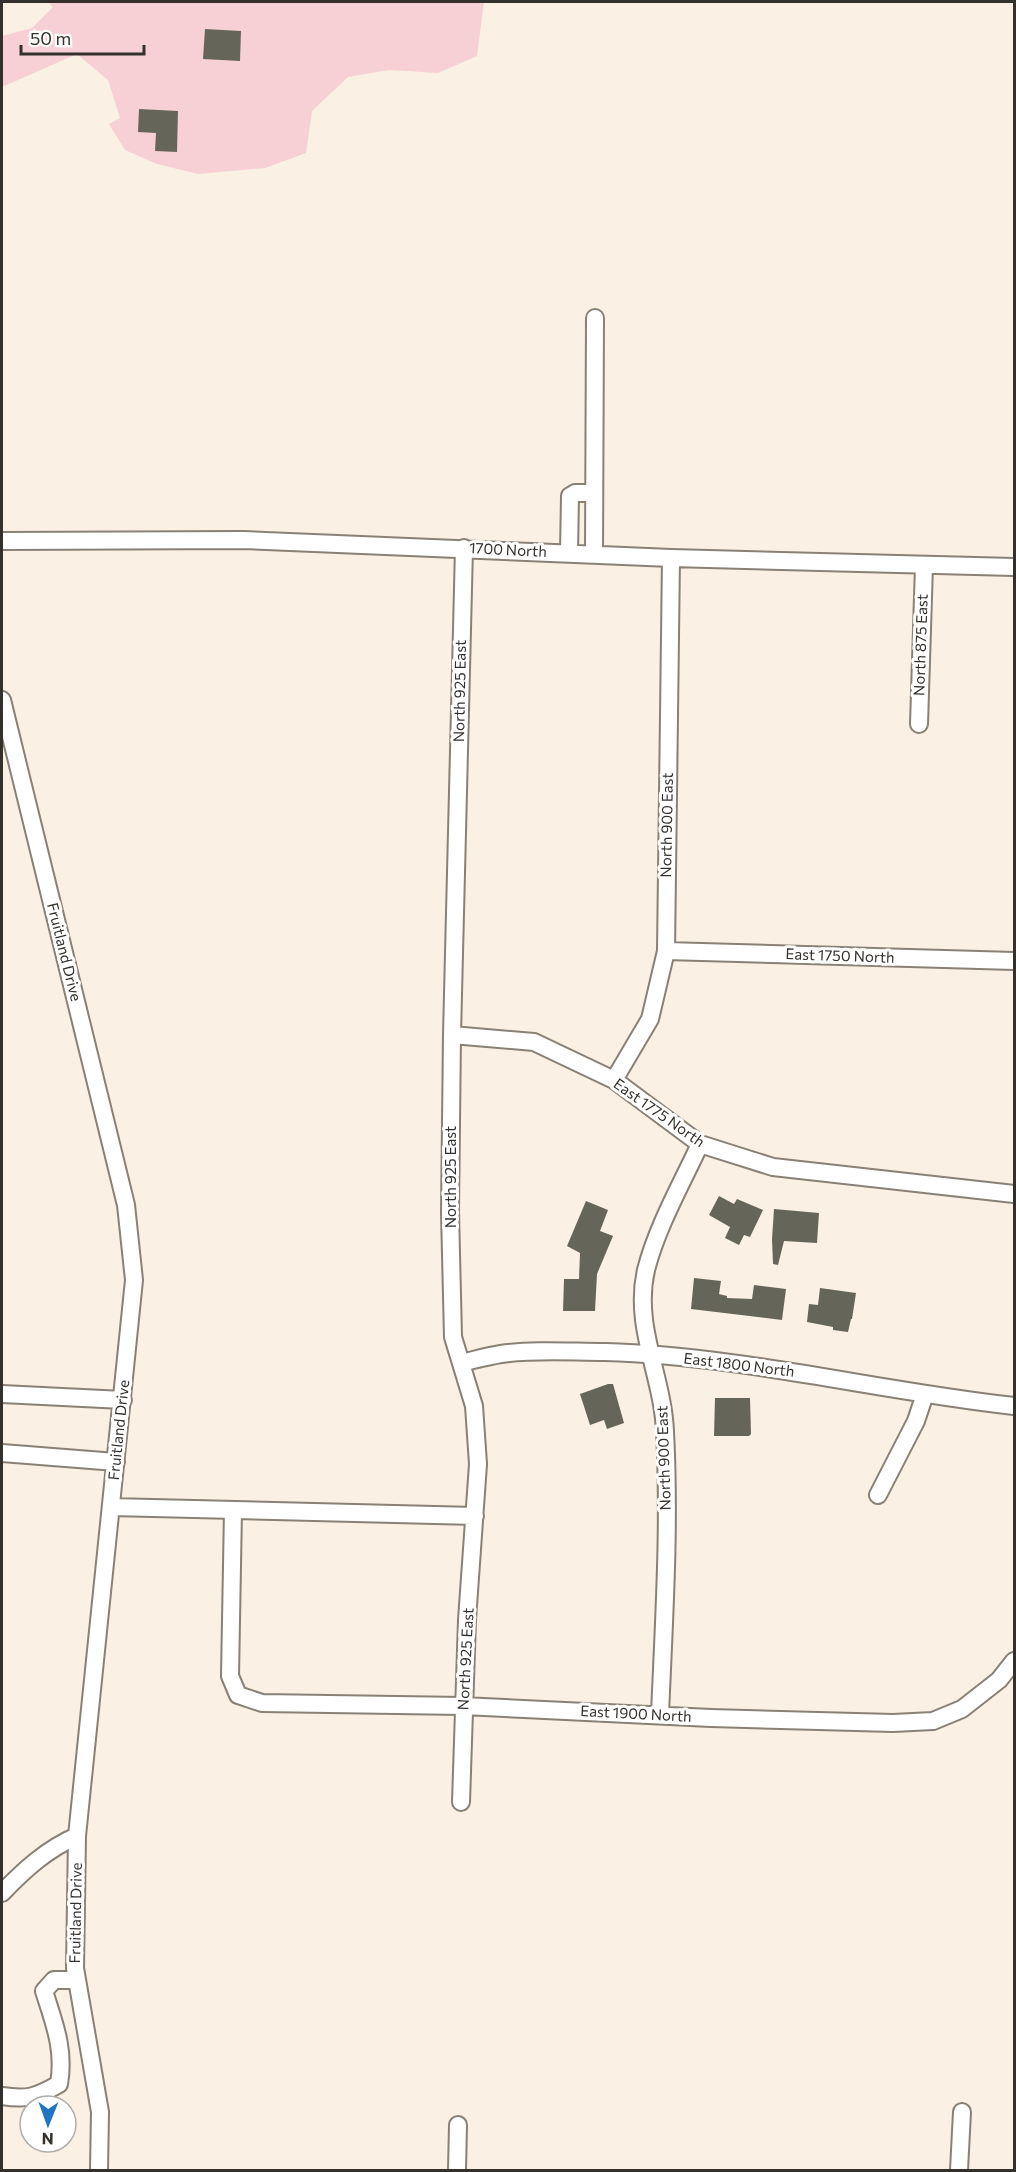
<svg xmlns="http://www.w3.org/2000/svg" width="1016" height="2172" viewBox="0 0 1016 2172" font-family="Commissioner,sans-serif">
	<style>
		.green { fill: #f7d0d6 }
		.building { fill: #656659 }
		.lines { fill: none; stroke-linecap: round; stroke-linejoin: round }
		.minor-casing { stroke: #898175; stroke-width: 20 }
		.minor { stroke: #fff; stroke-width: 16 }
		.labels { text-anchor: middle; stroke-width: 6; stroke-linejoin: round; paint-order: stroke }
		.street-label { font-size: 15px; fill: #34312c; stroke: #fff }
	</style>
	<rect width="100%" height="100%" fill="#faf0e3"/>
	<!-- green -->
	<path class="green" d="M48,2h436l-7,54 -39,17 -49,-3 -41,7 -36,34 -6,42 -41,15 -67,6 -41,-10 -32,-14 -16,-26 11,-6 -12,-38 -31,-26 -75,33v-51l30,-8 21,-21z"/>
	<!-- building -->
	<path class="building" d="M205,29l36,2 -1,30 -37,-2z
		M139,109l39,2 -1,41 -22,-1 1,-18 -18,-1z
		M719,1196l15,8 3,-5 26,11 -13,27 -6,-2 -5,10 -14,-7 5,-11 -21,-12z
		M586,1201l22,9 -8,21 13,5 -16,38 -2,37h-32l1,-32h15l1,-26 -13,-7z
		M774,1209l45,4 -2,30 -33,-2 -6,24 -5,-1 -1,-25z
		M694,1278l27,3 -2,13 8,2v2l25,1 2,-14 32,4 -4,31 -91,-11z
		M820,1288l36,5 -4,26h-1l-3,13 -15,-2v-3l-26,-5 2,-18 9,1z
		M608,1384h5l11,39 -17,6 -3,-9 -14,5 -10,-31z
		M715,1398h35l1,36 -2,2h-35z"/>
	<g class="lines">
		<!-- minor casing -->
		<g class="minor-casing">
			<path id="minor" d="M2,541l242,-1 427,18 343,9
				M569,553l1,-57 5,-3h19
				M594,554l1,-236
				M2,700l124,505 8,75 -57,556 -2,132 25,144 -1,58
				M919,724l5,-159
				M666,951l348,10
				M452,1035l82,7 80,38 86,64 73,23 241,27
				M614,1080l36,-61 16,-68 5,-393
				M461,1363c13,-3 27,-7 40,-9 34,-5 70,-2 104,-2 138,4 273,39 409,54
				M2,1394l121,6
				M2,1453l114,9
				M878,1495l38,-74 9,-27
				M111,1507l364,9
				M233,1510l-3,166 8,19 24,8 201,3 248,12 182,5 40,-2 29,-12 37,-29 15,-19
				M660,1714c4,-94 10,-189 5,-282 -2,-56 -32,-105 -19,-162 11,-43 35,-85 54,-126
				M461,1802l6,-182 11,-156 -4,-58 -21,-69 -3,-125 2,-177 12,-487
				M2,1893c22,-23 45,-44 75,-57
				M2,2096c26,4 34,1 57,-12 6,-35 -5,-61 -15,-93l10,-11h23
				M457,2170l1,-45
				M959,2170l3,-58"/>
		</g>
		<!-- minor -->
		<use href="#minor" class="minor"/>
	</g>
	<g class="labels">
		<!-- street labels -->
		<g class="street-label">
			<text transform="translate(508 550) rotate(3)" y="5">1700 North</text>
			<text transform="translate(921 645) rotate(-88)" y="5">North 875 East</text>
			<text transform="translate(460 691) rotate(-89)" y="5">North 925 East</text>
			<text transform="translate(667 825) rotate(-89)" y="5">North 900 East</text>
			<text transform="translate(64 952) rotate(76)" y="5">Fruitland Drive</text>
			<text transform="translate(840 956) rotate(2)" y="5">East 1750 North</text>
			<text transform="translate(659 1113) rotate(35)" y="5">East 1775 North</text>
			<text transform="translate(451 1177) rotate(-90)" y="5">North 925 East</text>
			<text transform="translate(739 1365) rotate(7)" y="5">East 1800 North</text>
			<text transform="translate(119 1430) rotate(-84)" y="5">Fruitland Drive</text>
			<text transform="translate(664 1458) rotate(-92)" y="5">North 900 East</text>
			<text transform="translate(466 1659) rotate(-87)" y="5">North 925 East</text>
			<text transform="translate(636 1714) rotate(3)" y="5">East 1900 North</text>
			<text transform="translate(76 1913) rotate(-89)" y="5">Fruitland Drive</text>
		</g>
	</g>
	<!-- border -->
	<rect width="1016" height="2172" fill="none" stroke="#34312c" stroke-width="6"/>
	<!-- north arrow -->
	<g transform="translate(48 2124) rotate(181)"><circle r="28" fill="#ffffff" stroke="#aeadab" stroke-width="1.5"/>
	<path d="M0-4.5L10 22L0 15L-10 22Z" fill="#2075c3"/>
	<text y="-9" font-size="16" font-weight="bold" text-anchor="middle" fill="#34312c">N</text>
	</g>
	<!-- scale -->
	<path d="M21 45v9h123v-9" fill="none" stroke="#34312c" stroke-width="3"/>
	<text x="30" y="45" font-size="18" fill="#34312c" stroke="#ffffff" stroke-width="4.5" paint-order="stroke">50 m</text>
</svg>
